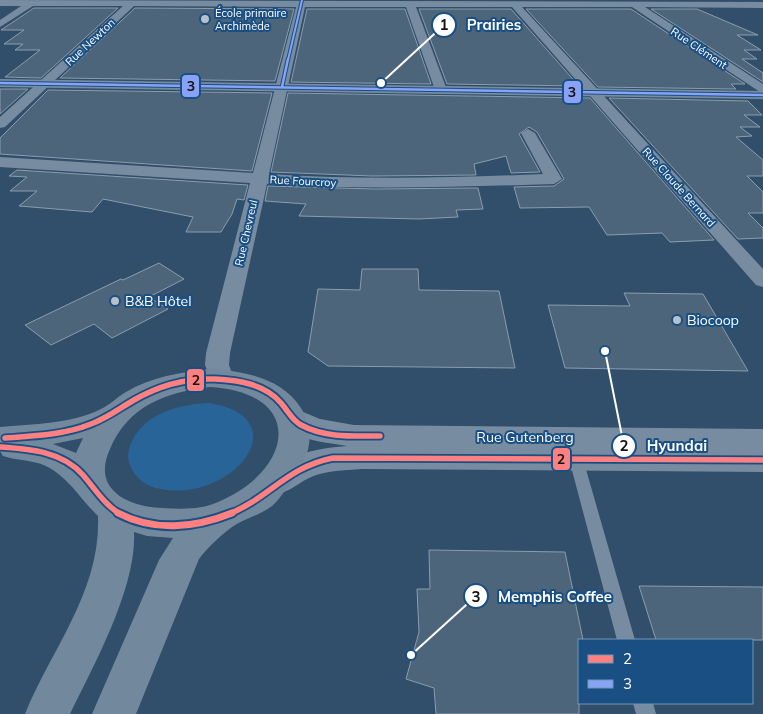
<svg xmlns="http://www.w3.org/2000/svg" width="763" height="714" viewBox="0 0 763 714" font-family="Mulish,sans-serif">
	<style>
		.green { fill: #296498 }
		.building { fill: #4d657b; stroke: #8b9dae }
		.lines { fill: none; stroke-linecap: round; stroke-linejoin: round }
		.service { fill: #778ca0; fill-rule: evenodd }
		.minor { fill: #778ca0; fill-rule: evenodd }
		.tertiary { fill: #778ca0; fill-rule: evenodd }
		.secondary { fill: #72889d; fill-rule: evenodd }
		.bus-1-far1-casing { stroke: #194f82; stroke-width: 9 }
		.bus-1-casing { stroke: #194f82; stroke-width: 11 }
		.bus-2-far1-casing { stroke: #194f82; stroke-width: 4 }
		.bus-2-casing { stroke: #194f82; stroke-width: 4.5 }
		.bus-1-far1 { stroke: #ff8080; stroke-width: 5.5 }
		.bus-1 { stroke: #ff8080; stroke-width: 7 }
		.bus-2-far1 { stroke: #88a2f6; stroke-width: 2 }
		.bus-2 { stroke: #88a2f6; stroke-width: 2.5 }
		.poi-dot { fill: #b7c1cb; stroke: #194f82; stroke-width: 2 }
		.labels { text-anchor: middle; stroke-width: 4; stroke-linejoin: round; paint-order: stroke }
		.far-poi-label { font-size: 11px; fill: #fff; stroke: #194f82; text-anchor: start }
		.far-street-label { font-size: 11px; fill: #fff; stroke: #194f82 }
		.poi-label { font-size: 14px; fill: #fff; stroke: #194f82; text-anchor: start }
		.street-label { font-size: 14px; fill: #fff; stroke: #194f82 }
		.leader { fill: none; stroke: #fff; stroke-width: 2 }
		.callout-dot { fill: #fff; stroke: #194f82; stroke-width: 2 }
		.mark-label { font-size: 15px; text-anchor: middle; font-weight: bold; fill: #111 }
		.callout-label { font-size: 15px; text-anchor: middle; font-weight: bold; fill: #fff; stroke: #194f82; stroke-width: 4; stroke-linejoin: round; paint-order: stroke }
		.line-badge { stroke: #194f82; stroke-width: 2 }
		.pale-badge-label { font-size: 14px; text-anchor: middle; font-weight: bold; fill: #111 }
	</style>
	<rect width="100%" height="100%" fill="#314e6a"/>
	<!-- green -->
	<path class="green" d="M209,403c92,15 23,100 -48,86 -14,-2 -27,-11 -31,-24 -3,-6 -2,-13 0,-19 11,-32 49,-42 79,-43z"/>
	<!-- building -->
	<path class="building" d="M34,8h84l-77,70 -36,-1 35,-27h-25l8,-6h-19l20,-14h-23z
		M135,8l159,1 -19,72 -215,-3z
		M307,9h98l26,75 -140,-2z
		M419,9h92l68,77 -132,-2z
		M526,9h105l114,75h-14l5,5 -138,-2z
		M651,9h46l61,26h-21l24,15h-17l13,9h-15l21,14v9z
		M0,89h28l-28,25z
		M48,90l224,3 -20,78 -252,-17v-16z
		M288,93l302,5 124,142 -44,2 -8,-9 -55,2 -18,-28 -69,1 -6,-21 40,-1 10,-7 -27,-47 -8,-5 -10,7 21,38 -29,1 -5,-17 -32,8 2,11 -104,1 -101,-4z
		M609,98l139,3 14,14h-18l16,12h-20l12,9 -16,1 27,23v16h-16l16,16v21h-15l15,15v10l-25,1z
		M17,170l231,15 -4,15 -7,-1 -5,15 -11,18h-35l7,-15 -90,-18 -11,13 -73,-6 18,-15h-27l17,-14 -18,-1z
		M268,186l107,3 103,-1 5,21 -27,1 2,7 -39,2 -120,-3 7,-12 -41,-3z
		M159,263l25,16 -35,18 19,12 -56,29 -18,-14 -43,21 -26,-20 96,-46 2,1z
		M362,269h56l1,21 80,1 16,77 -187,-2 -20,-14 10,-63 42,1z
		M624,293l79,1 45,77 -183,-3 -17,-63 82,1z
		M429,550l136,2 18,88h-4v74h-143l-2,-26 -28,-9 13,-47 -2,-43h13z
		M639,586l124,1v53h-107z"/>
	<g class="lines">
		<!-- service -->
		<path class="service" d="M576,454l5,1 2,4 52,181h-18l-48,-181 2,-4z
			M633,703h20l3,11h-20z"/>
		<!-- minor -->
		<path class="minor" d="M0,0l763,2v6l-118,-1 118,77v10l-131,-87h-110l241,262v18l-7,-2 -244,-278h-96l31,83 -6,4 -6,-4 -29,-83h-101l-36,167c92,6 182,4 274,0l-22,-41 7,-4 7,4 27,46 -8,5c-96,3 -191,6 -287,0l-37,169 -1,12 5,14 -3,6 -9,2 -9,-2 -8,-20 1,-12 44,-170 -250,-16v-10l253,16 43,-166 -162,-1 -129,121 -5,1v-11l123,-111h-90l-33,21v-7l21,-14h-21z"/>
		<!-- tertiary -->
		<path class="tertiary" d="M0,79l763,12v8l-763,-12z
			M291,407l29,12 34,6 409,4v43l-400,-3c-14,1 -29,1 -43,5 -24,6 -32,26 -58,18l-5,-9c15,-27 62,-35 90,-37 -23,-4 -58,-6 -71,-28l4,-7z"/>
		<!-- secondary -->
		<path class="secondary" d="M210,369c34,2 72,9 91,39 18,30 5,56 -14,80 -5,6 -9,13 -15,18 -12,9 -28,13 -40,21 -12,9 -24,20 -33,32l-63,155h-44l67,-154 14,-22 -26,-2 -13,-4c3,55 -40,133 -64,182h-45c27,-66 76,-123 73,-198 -19,-18 -31,-42 -57,-52 -12,-4 -26,-4 -38,-8l-3,-5v-24c33,-3 71,-3 101,-18 9,-4 16,-12 25,-17 25,-15 55,-20 84,-23zM210,387c97,6 83,84 8,115 -17,8 -37,7 -56,6 -19,-1 -42,-6 -53,-23 -7,-12 -4,-25 1,-36 18,-43 56,-57 100,-62zM83,438l-7,15 -23,-9z"/>
		<!-- bus-1-far1 casing -->
		<g class="bus-1-far1-casing">
			<path id="bus-1-far1" d="M5,438c29,-2 59,-3 86,-14 16,-6 29,-16 43,-24 24,-14 53,-22 81,-21 23,1 50,5 66,24 7,8 11,17 20,22 24,13 53,11 79,11
				M0,447c29,2 62,4 83,28 12,14 21,29 37,39
				M229,514c40,-16 58,-47 104,-56l430,2"/>
		</g>
		<!-- bus-1 casing -->
		<g class="bus-1-casing">
			<path id="bus-1" d="M118,513c36,19 77,15 114,0"/>
		</g>
		<!-- bus-2-far1 casing -->
		<g class="bus-2-far1-casing">
			<path id="bus-2-far1" d="M288,60l14,-60"/>
		</g>
		<!-- bus-2 casing -->
		<g class="bus-2-casing">
			<path id="bus-2" d="M0,83l763,12
				M282,87l6,-28"/>
		</g>
		<!-- bus-1-far1 -->
		<use href="#bus-1-far1" class="bus-1-far1"/>
		<!-- bus-1 -->
		<use href="#bus-1" class="bus-1"/>
		<!-- bus-2-far1 -->
		<use href="#bus-2-far1" class="bus-2-far1"/>
		<!-- bus-2 -->
		<use href="#bus-2" class="bus-2"/>
	</g>
	<!-- markers -->
	<g class="poi-dot">
		<circle cx="205" cy="19" r="5"/>
		<circle cx="115" cy="301" r="5"/>
		<circle cx="677" cy="320" r="5"/>
	</g>
	<g class="labels">
		<!-- far-poi labels -->
		<g class="far-poi-label">
			<text x="215" y="17">École primaire<tspan x="215" dy="13">Archimède</tspan></text>
		</g>
		<!-- far-street labels -->
		<g class="far-street-label">
			<text transform="translate(90 42) rotate(-43)" y="4">Rue Newton</text>
			<text transform="translate(699 48) rotate(34)" y="4">Rue Clément</text>
			<text transform="translate(303 181) rotate(3)" y="4">Rue Fourcroy</text>
			<text transform="translate(679 187) rotate(48)" y="4">Rue Claude Bernard</text>
			<text transform="translate(246 233) rotate(-77)" y="4">Rue Chevreul</text>
		</g>
		<!-- poi labels -->
		<g class="poi-label">
			<text x="125" y="306">B&amp;B Hôtel</text>
			<text x="687" y="325">Biocoop</text>
		</g>
		<!-- street labels -->
		<g class="street-label">
			<text x="525" y="442">Rue Gutenberg</text>
		</g>
	</g>
	<!-- callouts -->
	<path class="leader" d="M381 83L444 25M605 351L624 446M411 655L476 596"/>
	<g class="callout-dot">
		<circle cx="381" cy="83" r="5"/>
		<circle cx="605" cy="351" r="5"/>
		<circle cx="411" cy="655" r="5"/>
		<circle cx="444" cy="25" r="12"/>
		<circle cx="624" cy="446" r="12"/>
		<circle cx="476" cy="596" r="12"/>
	</g>
	<g class="mark-label">
		<text x="444" y="30">1</text>
		<text x="624" y="451">2</text>
		<text x="476" y="602">3</text>
	</g>
	<g class="callout-label">
		<text x="494" y="30">Prairies</text>
		<text x="677" y="451">Hyundai</text>
		<text x="555" y="602">Memphis Coffee</text>
	</g>
	<g class="line-badge">
		<rect x="181" y="74" width="19" height="24" rx="5" fill="#88a2f6"/>
		<rect x="563" y="80" width="19" height="24" rx="5" fill="#88a2f6"/>
		<rect x="186" y="368" width="19" height="24" rx="5" fill="#ff8080"/>
		<rect x="552" y="447" width="19" height="24" rx="5" fill="#ff8080"/>
	</g>
	<g class="pale-badge-label">
		<text x="191" y="91">3</text>
		<text x="572" y="97">3</text>
		<text x="196" y="385">2</text>
		<text x="561" y="464">2</text>
	</g>
	<!-- legend -->
	<rect x="578" y="639" width="175" height="65" fill="#194f82" stroke="#7595b4"/>
	<rect x="588" y="655" width="25" height="8" fill="#ff8080" stroke="#7595b4"/>
	<text x="623" y="664" font-size="15" fill="#ffffff">2</text>
	<rect x="588" y="680" width="25" height="8" fill="#88a2f6" stroke="#7595b4"/>
	<text x="623" y="689" font-size="15" fill="#ffffff">3</text>
</svg>
